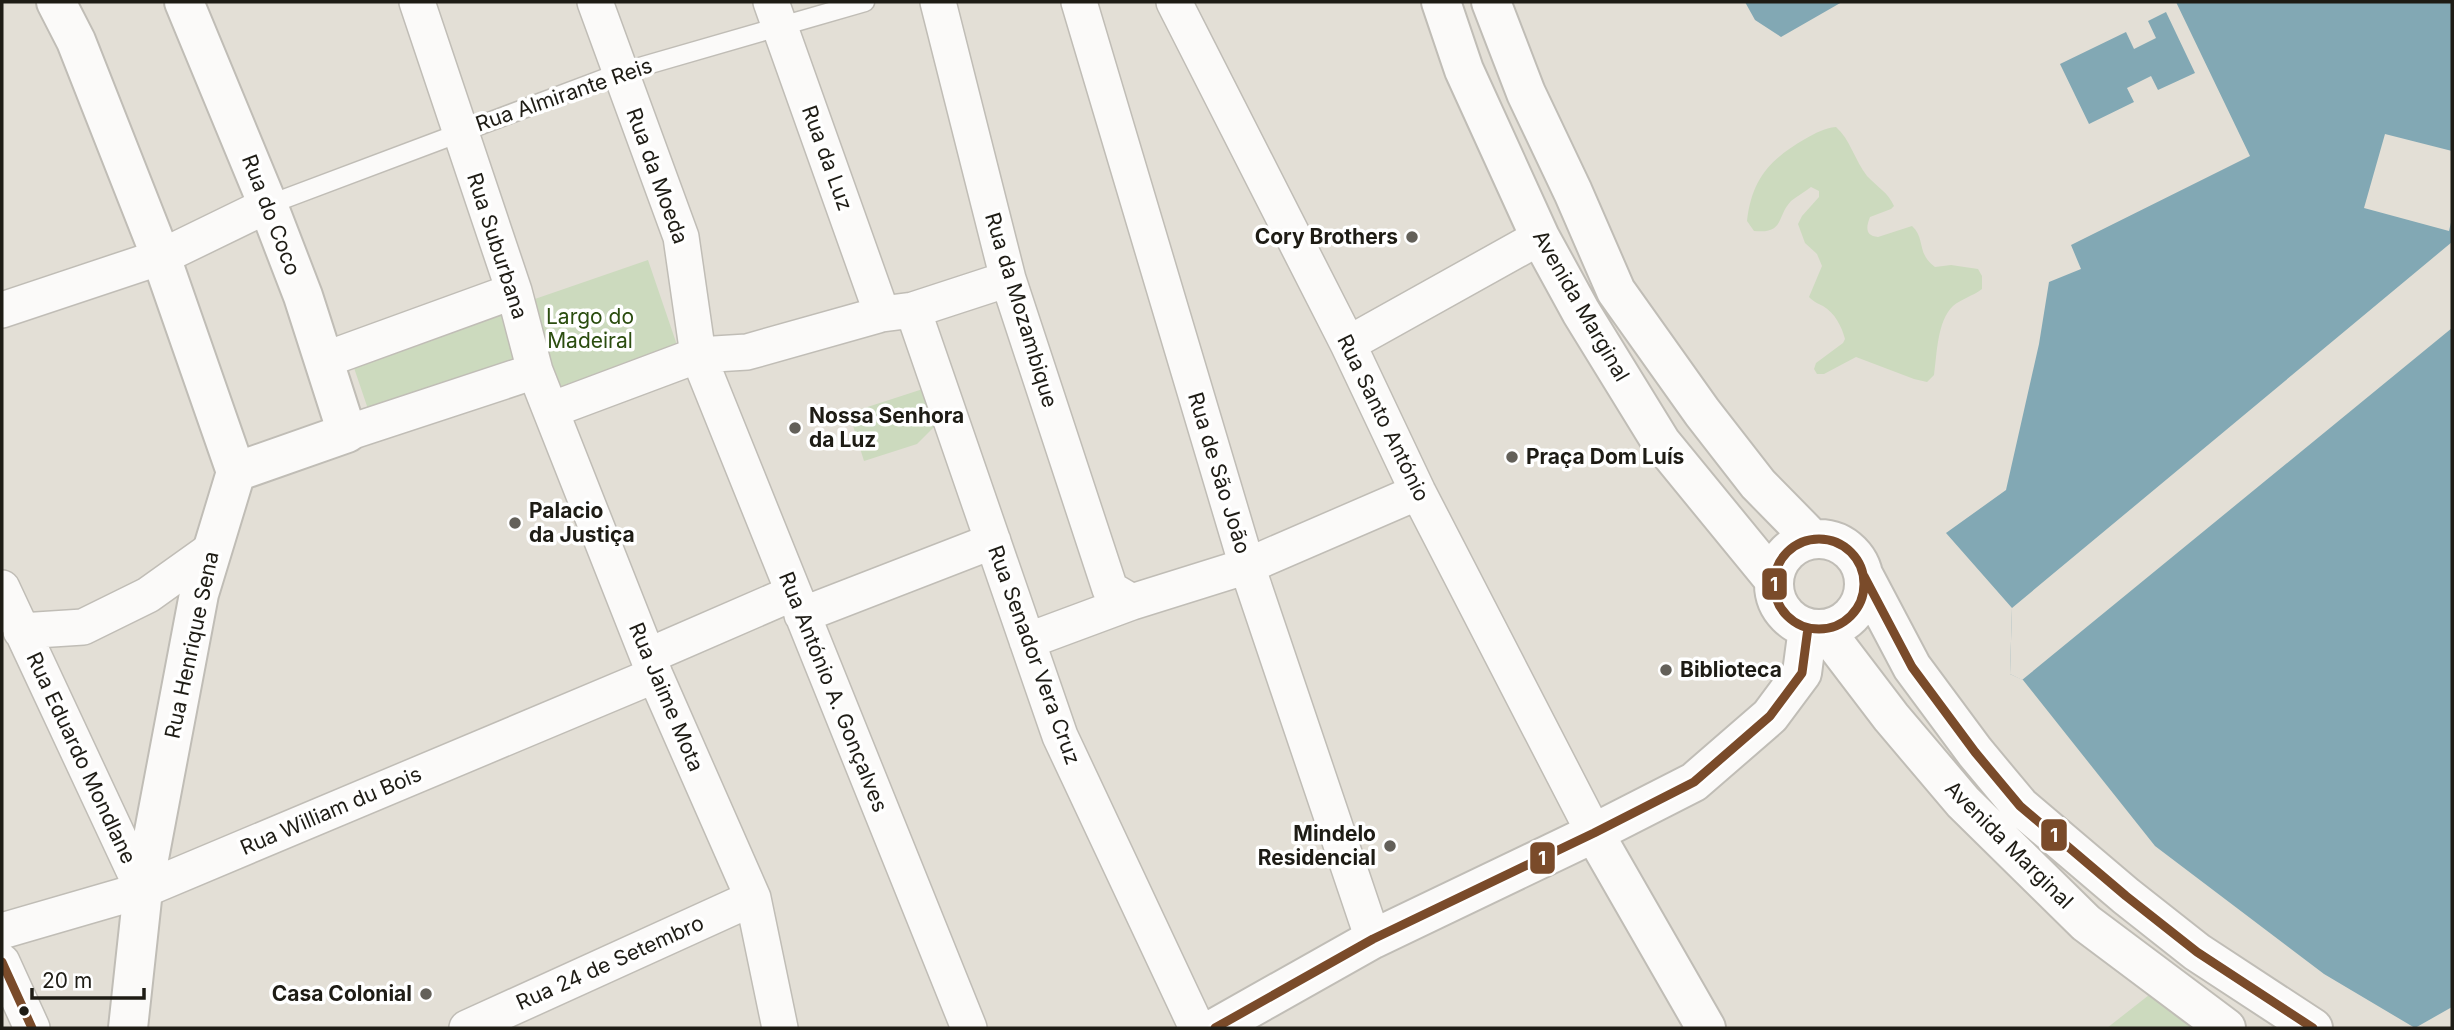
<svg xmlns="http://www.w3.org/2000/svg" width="2454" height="1030" viewBox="0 0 2454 1030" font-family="Inter,sans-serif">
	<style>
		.green { fill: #ccdabe }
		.water { fill: #82a8b4 }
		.pier { fill: #e3dfd6 }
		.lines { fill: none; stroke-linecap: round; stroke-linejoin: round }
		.lane-casing { stroke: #c0bdb6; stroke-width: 21 }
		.street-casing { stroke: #c0bdb6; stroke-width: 38 }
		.secondary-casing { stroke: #c0bdb6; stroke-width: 42 }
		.lane { stroke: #fbfaf9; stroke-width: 18 }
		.street { stroke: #fbfaf9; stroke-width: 35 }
		.secondary { stroke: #fbfaf9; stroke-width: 38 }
		.bus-1-casing { stroke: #fff; stroke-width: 14 }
		.bus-1 { stroke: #7a4b2a; stroke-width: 9 }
		.poi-dot { fill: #636059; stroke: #fff; stroke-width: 2.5 }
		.bus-dot { fill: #1e1c15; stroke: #fff; stroke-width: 2.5 }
		.labels { text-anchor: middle; stroke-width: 7; stroke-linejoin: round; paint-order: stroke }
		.street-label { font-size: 21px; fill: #1e1c15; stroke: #fff }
		.poi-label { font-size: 21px; font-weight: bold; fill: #1e1c15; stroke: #fff; text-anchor: start }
		.park-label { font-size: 21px; fill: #2b4d0f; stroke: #fff }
		.line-badge { stroke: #fff; stroke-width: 2.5 }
		.badge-label { font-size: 19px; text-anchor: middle; font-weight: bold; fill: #fff }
	</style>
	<rect width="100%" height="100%" fill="#e3dfd6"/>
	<!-- green -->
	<path class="green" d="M1836,127c14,12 19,34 31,49 10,11 21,16 27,30l-3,3 -21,8c-4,10 -5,19 8,20l34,-11c14,13 4,27 23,41l16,-2 27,4 4,7v13c-9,7 -21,10 -29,17 -16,15 -16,49 -19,69l-7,7 -13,-3 -58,-22 -32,17h-7l-3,-5 2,-6 27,-20 2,-4c-3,-12 -10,-26 -22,-33 -6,-3 -9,-4 -14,-9l13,-31 -5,-12 -12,-11 -7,-19 4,-8 17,-19v-6l-8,-4c-6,5 -14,9 -20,14 -15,16 -6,33 -37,30l-7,-10c5,-42 22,-61 58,-82 11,-6 19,-11 31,-12z
		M648,260l30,88 -120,42 -13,-38 -176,60 -17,-50z
		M929,387l11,34 -23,23 -53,17 -15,-48z
		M2149,995l44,33h-86z"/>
	<!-- water -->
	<path class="water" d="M1745,2h97l-61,35 -26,-17z
		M2176,2h276v1026h-37l-91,-54 -169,-128 -132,-166 -13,-6 2,-66 -66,-75 60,-43 33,-146 10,-62 32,-13 -10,-24 179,-89z
		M2166,12l29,61 -37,17 -7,-14 -24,12 7,14 -45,22 -29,-60 66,-32 8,17 22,-11 -8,-17z"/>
	<!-- pier -->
	<path class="pier" d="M2385,134l67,17v67l-3,13 -85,-23z
		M2452,242v86l-430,352 -12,-6 2,-66z
		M2452,1007v21h-37z"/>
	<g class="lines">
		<!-- lane casing -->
		<g class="lane-casing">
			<path id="lane" d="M268,205l351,-132 246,-71"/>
		</g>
		<!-- street casing -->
		<g class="street-casing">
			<path id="street" d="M417,2l97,289 21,80 120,304 98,223 27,130
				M595,2l86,235 17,118 271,673
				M771,2l111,312
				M938,2l70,277 102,310 22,13
				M1079,2l168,564 126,373
				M1174,2l174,342 70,148 176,341
				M2,310l159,-53 107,-52
				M913,310l147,426 137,292
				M1348,344l192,-107
				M324,360l190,-69
				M551,410l147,-55 49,-3 135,-38 31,-4 95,-31
				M347,433l188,-62
				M2,588l141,302
				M802,615l191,-74
				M21,631l62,-4 65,-32 63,-45
				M1027,641l105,-39 115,-36 171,-74
				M648,656l145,-63
				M2,931l141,-41 512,-215
				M2,962l30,66
				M467,1028l286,-130"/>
		</g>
		<!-- secondary casing -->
		<g class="secondary-casing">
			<path id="secondary" d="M56,2l20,39 85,216 75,215 -37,122 -56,296 -15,138
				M184,2l84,203 35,91 44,137 -111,39
				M1441,2l23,68 76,167 41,75 80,130 113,138
				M1491,2l35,91 47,99 43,99 86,121 56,72 54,55
				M1774 584a45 45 0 1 1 90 0a45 45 0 1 1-90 0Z
				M1864,576l48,91 63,85 45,54 106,90 71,56 116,76
				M1824,629l67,88 72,85 123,121 140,105
				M1594,833l112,195
				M1215,1028l158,-89 221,-106 100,-51 76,-66 32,-43 6,-45"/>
		</g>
		<!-- lane -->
		<use href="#lane" class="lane"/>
		<!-- street -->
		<use href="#street" class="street"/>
		<!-- secondary -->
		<use href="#secondary" class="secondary"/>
		<!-- bus-1 casing -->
		<g class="bus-1-casing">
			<path id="bus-1" d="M1774 584a45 45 0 1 1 90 0a45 45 0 1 1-90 0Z
				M1864,576l48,91 63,85 45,54 106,90 71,56 116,76
				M2,962l30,66
				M1215,1028l158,-89 221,-106 100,-51 76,-66 32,-43 6,-45"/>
		</g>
		<!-- bus-1 -->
		<use href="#bus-1" class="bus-1"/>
	</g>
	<!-- markers -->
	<g class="poi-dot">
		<circle cx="1412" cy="237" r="7"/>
		<circle cx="795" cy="428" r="7"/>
		<circle cx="1512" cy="457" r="7"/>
		<circle cx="515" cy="523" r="7"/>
		<circle cx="1666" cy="670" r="7"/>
		<circle cx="1390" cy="846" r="7"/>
		<circle cx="426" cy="994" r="7"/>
	</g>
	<circle class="bus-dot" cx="24" cy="1011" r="6"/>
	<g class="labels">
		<!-- street labels -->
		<g class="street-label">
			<text transform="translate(564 95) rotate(-19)" y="7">Rua Almirante Reis</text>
			<text transform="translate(827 158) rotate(70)" y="7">Rua da Luz</text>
			<text transform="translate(657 176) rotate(70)" y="7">Rua da Moeda</text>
			<text transform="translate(271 215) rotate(69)" y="7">Rua do Coco</text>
			<text transform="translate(497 246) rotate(72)" y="7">Rua Suburbana</text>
			<text transform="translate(1581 306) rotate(60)" y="7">Avenida Marginal</text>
			<text transform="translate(1021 310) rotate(73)" y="7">Rua da Mozambique</text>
			<text transform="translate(1383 418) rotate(64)" y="7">Rua Santo António</text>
			<text transform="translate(1219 473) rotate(73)" y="7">Rua de São João</text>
			<text transform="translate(192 645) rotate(-78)" y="7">Rua Henrique Sena</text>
			<text transform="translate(1034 655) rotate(70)" y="7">Rua Senador Vera Cruz</text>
			<text transform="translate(833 692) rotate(68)" y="7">Rua António A. Gonçalves</text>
			<text transform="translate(666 697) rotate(67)" y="7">Rua Jaime Mota</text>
			<text transform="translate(81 758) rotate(65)" y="7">Rua Eduardo Mondlane</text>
			<text transform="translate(331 811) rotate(-23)" y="7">Rua William du Bois</text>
			<text transform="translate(2009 845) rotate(45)" y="7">Avenida Marginal</text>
			<text transform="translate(610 963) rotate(-24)" y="7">Rua 24 de Setembro</text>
		</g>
		<!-- poi labels -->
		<g class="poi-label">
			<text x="1398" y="244" text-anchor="end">Cory Brothers</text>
			<text x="809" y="423">Nossa Senhora<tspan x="809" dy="24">da Luz</tspan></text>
			<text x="1526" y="464">Praça Dom Luís</text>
			<text x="529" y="518">Palacio<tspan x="529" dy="24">da Justiça</tspan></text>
			<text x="1680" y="677">Biblioteca</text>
			<text x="1376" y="841" text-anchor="end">Mindelo<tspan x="1376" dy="24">Residencial</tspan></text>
			<text x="412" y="1001" text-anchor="end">Casa Colonial</text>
		</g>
		<!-- park labels -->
		<g class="park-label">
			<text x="590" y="324">Largo do<tspan x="590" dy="24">Madeiral</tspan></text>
		</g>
	</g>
	<g class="line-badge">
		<rect x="1761" y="567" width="27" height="34" rx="7" fill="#7a4b2a"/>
		<rect x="2040" y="818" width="28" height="34" rx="7" fill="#7a4b2a"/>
		<rect x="1529" y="841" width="27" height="34" rx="7" fill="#7a4b2a"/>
	</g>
	<g class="badge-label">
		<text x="1774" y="591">1</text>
		<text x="2054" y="842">1</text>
		<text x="1542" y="865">1</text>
	</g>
	<!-- border -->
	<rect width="2454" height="1030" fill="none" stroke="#1e1c15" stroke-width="7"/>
	<!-- scale -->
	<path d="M32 988v10h112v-10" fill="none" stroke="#1e1c15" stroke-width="3.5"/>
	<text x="42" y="988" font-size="21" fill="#1e1c15" stroke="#ffffff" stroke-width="5" paint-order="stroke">20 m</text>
</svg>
